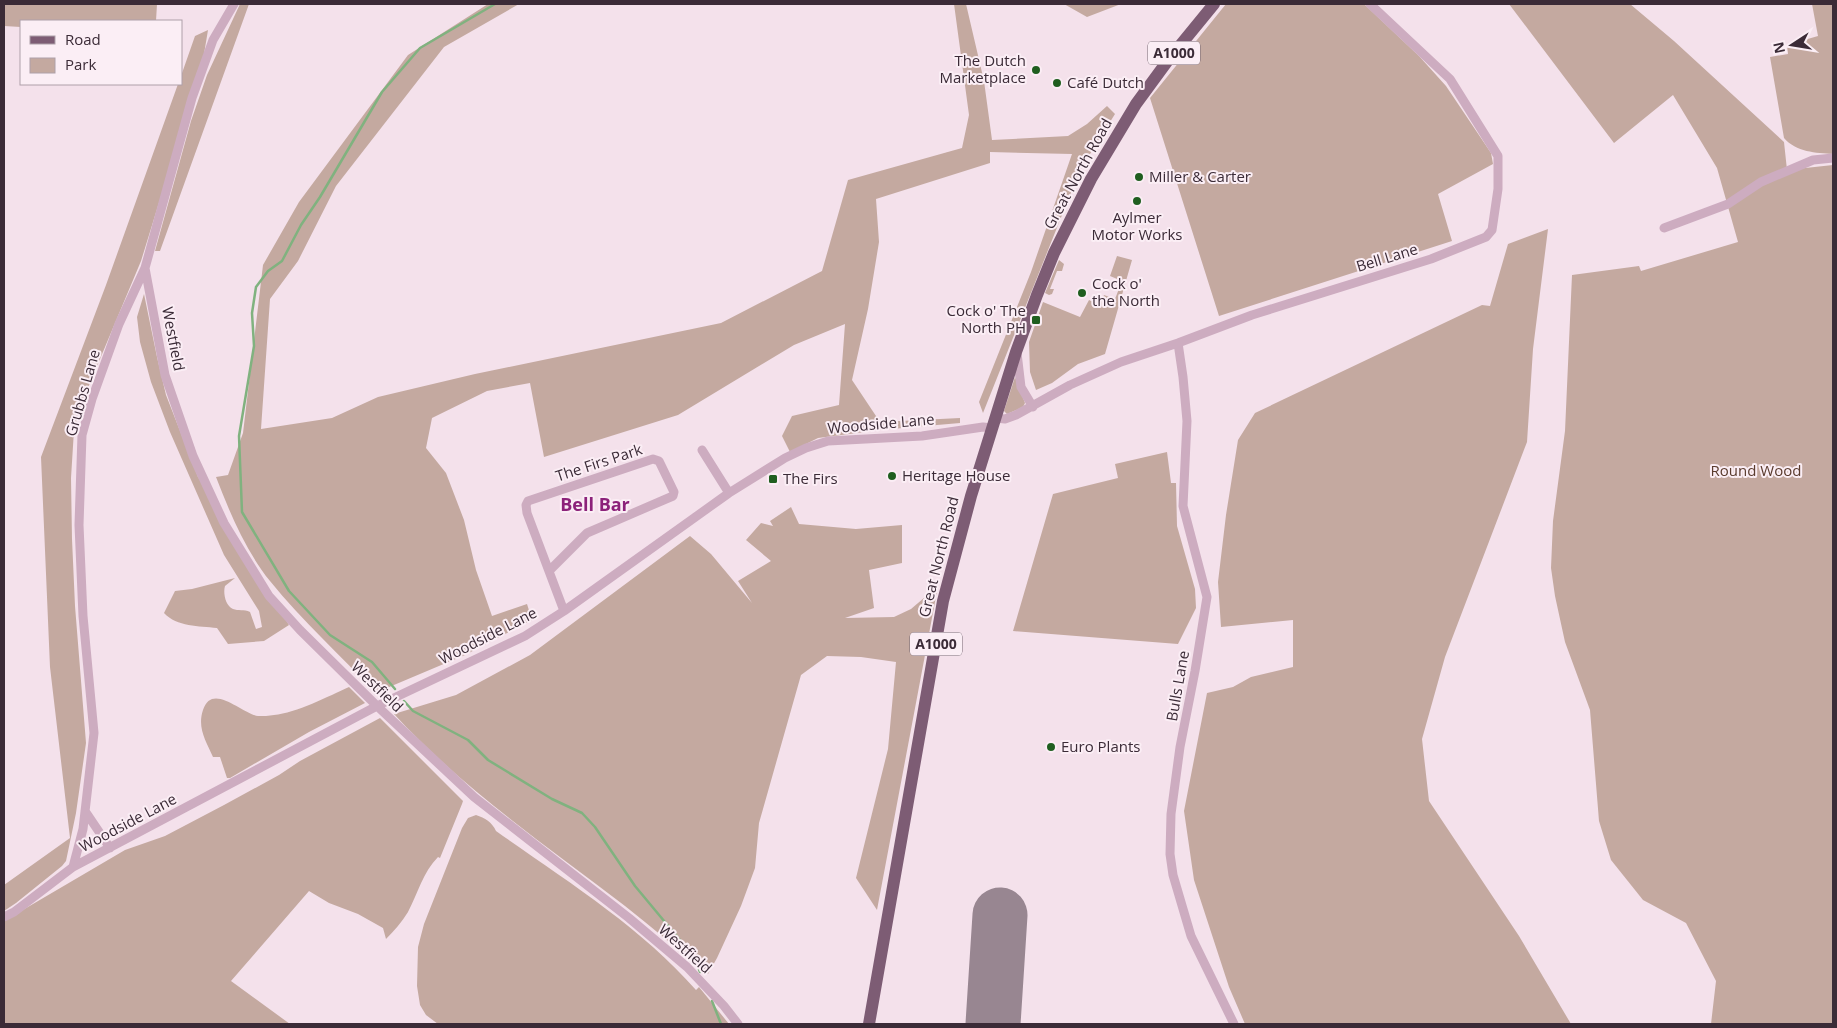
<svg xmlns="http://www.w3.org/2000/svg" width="1837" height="1028" viewBox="0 0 1837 1028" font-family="'Open Sans',sans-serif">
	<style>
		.green { fill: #c4a9a0 }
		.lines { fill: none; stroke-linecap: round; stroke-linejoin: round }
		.stream { stroke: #80b27f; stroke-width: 2.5 }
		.runway { stroke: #988691; stroke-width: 55 }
		.street { stroke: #cdacc0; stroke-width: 9 }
		.primary { stroke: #7d5c74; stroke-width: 12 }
		.poi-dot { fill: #1f5e1f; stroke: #fbeef5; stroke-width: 2 }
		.labels { text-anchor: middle; stroke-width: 4; stroke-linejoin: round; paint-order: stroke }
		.shield { fill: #fbeef5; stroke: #756670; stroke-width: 1 }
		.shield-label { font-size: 14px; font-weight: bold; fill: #3b2b37 }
		.poi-label { font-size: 15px; fill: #3b2b37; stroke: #fbeef5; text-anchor: start }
		.street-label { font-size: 15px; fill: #3b2b37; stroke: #fbeef5 }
		.park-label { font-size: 15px; fill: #5a3b2e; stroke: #fbeef5 }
		.quarter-label { font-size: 18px; font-weight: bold; fill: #8c227a; stroke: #fbeef5 }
	</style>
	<rect width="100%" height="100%" fill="#f4e1eb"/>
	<!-- green -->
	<path class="green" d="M4,4h153l-1,17h-135v6l-17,-1z
		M240,4h9l-89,247h-5l36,-130 16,-46z
		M488,4h31l-75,43 -108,139 -38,75 -28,38 -9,130 71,-11 46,-21 97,-23 246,-51 101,-52 26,-91 114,-32 7,-33 -15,-111h12l18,77 8,59 76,-4 19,-12 20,-18 8,8 -35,56 -97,243 -4,-11 52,-130 41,-118 -82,-2v11l-114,36 3,43 -11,67 -16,71 28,42 80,-4v5l-80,7 -62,8 -28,14 -8,-16 10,-20 47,-11 6,-81 -51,21 -116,70 -134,42 -14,-74 -43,8 -55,27 -6,30 20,25 18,47 12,50 16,46 35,-12 5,16 -67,35 -90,38c-34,-38 -73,-72 -105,-112 -25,-31 -40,-68 -54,-104l12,-2 15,-42 20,-168 36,-63 109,-147z
		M1064,4h57l-34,13z
		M1226,4h138l55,52 27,30 45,67 2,11 -55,30 14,47 -233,75 -69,-218z
		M1509,4h121l44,37 110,101 3,28 46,-5v859h-122l5,-43 -30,-58 -43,-23 -32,-40 -12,-39 -9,-111 -25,-68 -10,-46 -4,-28 2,-47 12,-90 7,-156 67,-9 2,5 97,-29 -21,-74 -44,-73 -59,48z
		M1812,4h21v150c-17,-1 -37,-2 -49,-16l-14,-81 18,-3 -1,-9 31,-9z
		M208,30l-5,30 -62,201 -59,141 -8,28 -3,48 1,61 3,67 11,137 -10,70 -10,48 -4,5 -46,37 -12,8v-26l66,-47 -20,-171 -9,-210 65,-172 72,-201h3v-8l14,-40z
		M1548,229l-15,120 -6,93 -82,215 -23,82 7,62 90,135 52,88h-326l-16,-37 -35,-107 -10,-69 23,-118 26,-6 18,-10 42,-10v-47l-72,7 -3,-45 8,-67 12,-75 17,-27 227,-108 8,1 18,-62z
		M1117,256l15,4 -27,94 -27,10 -26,19 -16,7 -6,-18 -1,-30 14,-40 37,15 9,-17 11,5 4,-10 11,4 7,-18 -12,-5z
		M1059,260l5,4 -2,7h-5l-7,18h4l-2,5 -3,1 -4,-2z
		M144,294l13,63 9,38 32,82 91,148 -25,16 -36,3 -11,-16c-18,-2 -40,-1 -53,-15l11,-22 17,-2 43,-11 -10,8c-2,6 0,20 8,23 5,2 11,0 17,3l6,17 6,-2 -3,-16 -35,-56 -54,-123 -19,-50 -11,-40 -3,-25z
		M1015,377l10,26 -2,4 -16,7 -3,-3z
		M1167,452l4,31h5l1,43 18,63 1,19 -18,36 -165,-13 40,-137 65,-16 -3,-14z
		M791,507l8,17 57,5 46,-4v38l-33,7 5,38 -29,10 49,-1 17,-8 27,-23 -61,324 -21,-32 32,-129 8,-87 -35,-5 -34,-1 -26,19 -42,148 -4,45 -14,38 -24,52 -9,16c-28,-23 -55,-46 -83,-68 -80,-61 -163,-118 -231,-192l62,-19 74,-40 160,-119 21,18 41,49 -14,-22 33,-20 -25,-21 15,-17 12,3 -3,-5z
		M349,687l16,16 -56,29 -79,46h-3l-7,-21h-7c-7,-16 -16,-29 -10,-47 9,-28 38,3 55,6 5,0 11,0 16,-1 22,-2 55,-19 75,-28z
		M380,718l83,83 -1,3 -22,54 -2,-1c-15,15 -20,36 -30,55 -6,10 -14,19 -22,27l-3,-11 -25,-14 -29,-11 -20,-12 -78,90 59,43h-286v-103l121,-71 40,-14 59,-31 55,-30 21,-14z
		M476,815c9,3 16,7 20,16 69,49 144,95 200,159l3,-3 30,37h-291l-12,-9 -6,-10 -3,-19 1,-39 6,-23 38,-96 6,-10z"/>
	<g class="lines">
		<!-- stream -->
		<path class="stream" d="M395,689l-23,-27 -42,-27 -41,-44 -47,-79 -3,-76 15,-90 -2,-33 4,-26 12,-16 14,-10 19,-36 19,-28 62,-105 38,-44 75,-44
			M404,701l9,10 55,29 20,20 64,39 30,14 13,14 40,59 59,71 6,15
			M712,1001l9,23"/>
		<!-- runway -->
		<path class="runway" d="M993,1024l7,-109"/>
		<!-- street -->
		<path class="street" d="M1664,228l64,-24 33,-22 52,-22 20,-2
			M145,268l20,107 28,81 31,67 45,73 31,34 77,76 97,91 155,121 58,49 37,39 14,18
			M1178,343l5,34 4,44 -4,85 24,91 -12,74 -15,76 -9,67 -1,40 3,21 18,61 43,88
			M1017,353l4,34 12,20
			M995,418l10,1 11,-4 54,-30 51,-23 57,-19 74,-28 179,-56 55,-22 6,-7 6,-41v-33l-48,-77 -80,-75
			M702,450l27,43
			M549,571l38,-38 86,-37 1,-4 -15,-31 -6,-2 -125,42 -2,4 1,8 37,98
			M85,811l25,37
			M73,867l10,-38 11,-96 -11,-117 -4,-91 3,-90 10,-36 27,-75 26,-56 47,-170 21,-58 21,-36
			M4,917l10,-5 59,-45 304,-161 148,-70 39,-25 165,-118 56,-35 21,-10 22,-7 94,-5 61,-9 9,1"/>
		<!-- primary -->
		<path class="primary" d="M869,1024l74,-423 28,-105 45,-144 21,-57 17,-42 37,-74 45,-75 33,-45 45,-55"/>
	</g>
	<!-- markers -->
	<g class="poi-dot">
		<circle cx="1036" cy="70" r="5"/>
		<circle cx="1057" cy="83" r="5"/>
		<circle cx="1139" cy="177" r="5"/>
		<circle cx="1137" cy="201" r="5"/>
		<circle cx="1082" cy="293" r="5"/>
		<rect x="1031" y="315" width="10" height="10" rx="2.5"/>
		<circle cx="892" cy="476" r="5"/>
		<rect x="768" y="474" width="10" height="10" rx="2.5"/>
		<circle cx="1051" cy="747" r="5"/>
	</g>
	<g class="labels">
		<!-- shield labels -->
		<g class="shield">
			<rect x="1148" y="41.5" width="52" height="23" rx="4"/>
			<rect x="910" y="632.5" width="52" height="23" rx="4"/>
		</g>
		<g class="shield-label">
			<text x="1174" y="58">A1000</text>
			<text x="936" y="649">A1000</text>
		</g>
		<!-- poi labels -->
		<g class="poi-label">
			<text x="1026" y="66" text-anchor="end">The Dutch<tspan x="1026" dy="17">Marketplace</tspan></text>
			<text x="1067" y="88">Café Dutch</text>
			<text x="1149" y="182">Miller &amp; Carter</text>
			<text x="1137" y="223" text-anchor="middle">Aylmer<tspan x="1137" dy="17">Motor Works</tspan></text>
			<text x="1092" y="289">Cock o'<tspan x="1092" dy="17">the North</tspan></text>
			<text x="1026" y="316" text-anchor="end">Cock o' The<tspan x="1026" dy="17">North PH</tspan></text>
			<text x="902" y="481">Heritage House</text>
			<text x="783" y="484">The Firs</text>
			<text x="1061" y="752">Euro Plants</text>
		</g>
		<!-- street labels -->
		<g class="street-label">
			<text transform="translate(1078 174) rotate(-61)" y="5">Great North Road</text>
			<text transform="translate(1387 258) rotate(-17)" y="5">Bell Lane</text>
			<text transform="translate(173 339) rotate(79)" y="5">Westfield</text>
			<text transform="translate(83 393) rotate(-74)" y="5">Grubbs Lane</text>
			<text transform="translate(881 424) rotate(-5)" y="5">Woodside Lane</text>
			<text transform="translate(599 463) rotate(-18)" y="5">The Firs Park</text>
			<text transform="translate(939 557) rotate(-76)" y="5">Great North Road</text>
			<text transform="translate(488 636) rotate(-27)" y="5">Woodside Lane</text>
			<text transform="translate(1178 686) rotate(-80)" y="5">Bulls Lane</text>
			<text transform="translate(377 687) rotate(44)" y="5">Westfield</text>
			<text transform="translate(128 823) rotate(-28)" y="5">Woodside Lane</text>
			<text transform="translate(685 949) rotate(42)" y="5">Westfield</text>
		</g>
		<!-- park labels -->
		<g class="park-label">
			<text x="1756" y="476">Round Wood</text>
		</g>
		<!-- quarter labels -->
		<g class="quarter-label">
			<text x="595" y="511">Bell Bar</text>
		</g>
	</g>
	<!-- border -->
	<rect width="1837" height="1028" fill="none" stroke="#3b2b37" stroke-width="10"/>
	<!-- legend -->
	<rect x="20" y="20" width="162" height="65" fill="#fbeef5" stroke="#aea0a9"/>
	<rect x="30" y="36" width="25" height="8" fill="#7d5c74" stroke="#aea0a9"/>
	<text x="65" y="45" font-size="15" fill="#3b2b37">Road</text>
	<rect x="30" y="58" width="25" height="15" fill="#c4a9a0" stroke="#aea0a9"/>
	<text x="65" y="70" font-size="15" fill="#3b2b37">Park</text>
	<!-- north arrow -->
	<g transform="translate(1792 45) rotate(258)" stroke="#fbeef5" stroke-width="4" paint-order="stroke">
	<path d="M0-4L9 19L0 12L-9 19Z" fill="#3b2b37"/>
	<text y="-8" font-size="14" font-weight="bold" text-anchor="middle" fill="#3b2b37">N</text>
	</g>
</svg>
